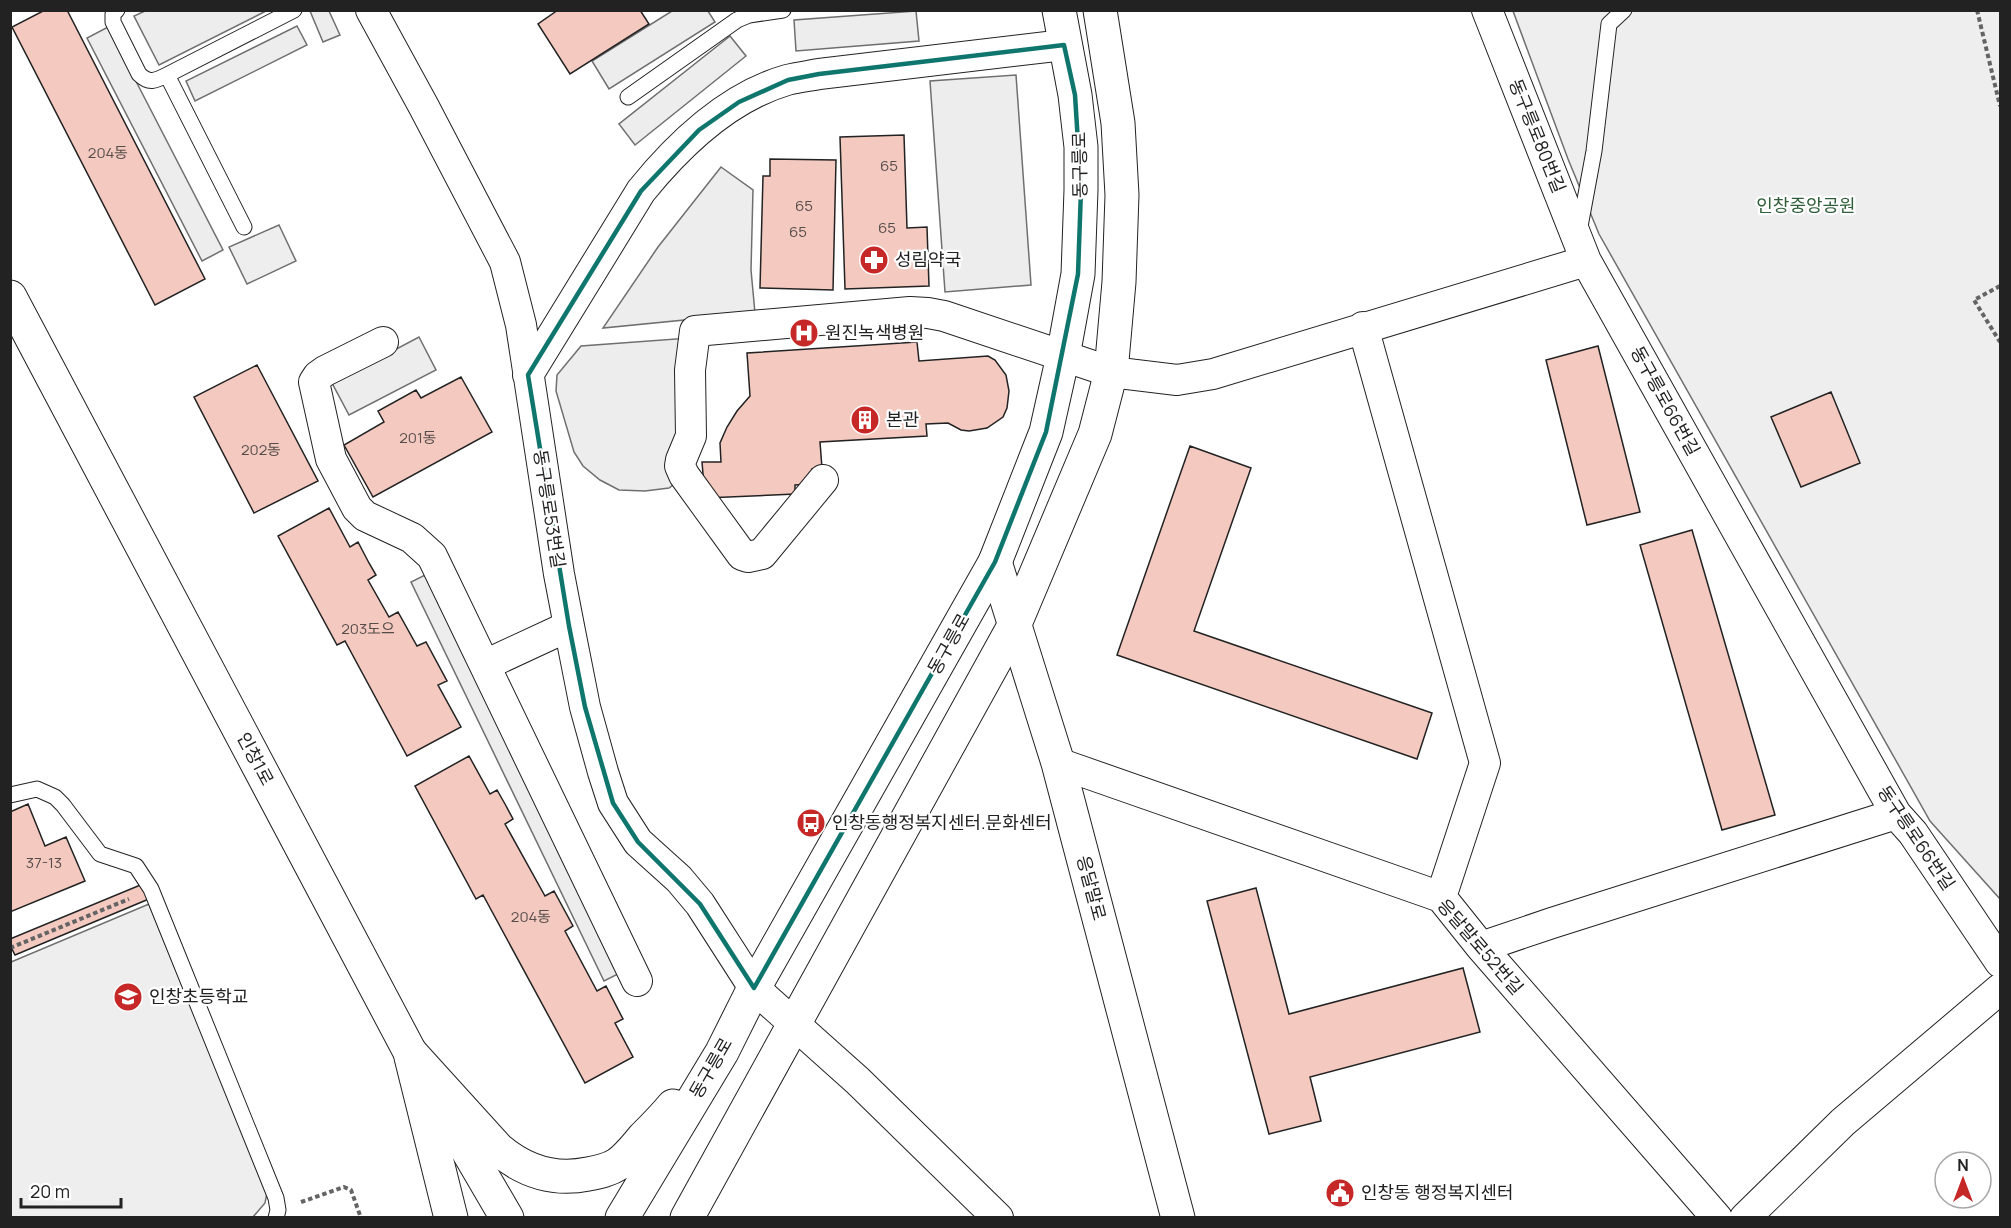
<svg xmlns="http://www.w3.org/2000/svg" width="2011" height="1228" viewBox="0 0 2011 1228" font-family="Manrope,'Noto Sans KR',sans-serif">
	<style>
		.green { fill: #eee; stroke: #6f6f6f; stroke-width: 1.5 }
		.parking { fill: #ededed; stroke: #6f6f6f; stroke-width: 1.5 }
		.building { fill: #f3c9c0; stroke: #222; stroke-width: 1.5 }
		.lines { fill: none; stroke-linecap: round; stroke-linejoin: round }
		.lane-casing { stroke: #222; stroke-width: 17 }
		.street-casing { stroke: #222; stroke-width: 32 }
		.secondary-casing { stroke: #222; stroke-width: 35 }
		.primary-casing { stroke: #222; stroke-width: 35 }
		.path { stroke: #646464; stroke-width: 4; stroke-dasharray: 4.5 3; stroke-linecap: butt }
		.lane { stroke: #fff; stroke-width: 15 }
		.street { stroke: #fff; stroke-width: 30 }
		.secondary { stroke: #fff; stroke-width: 33 }
		.primary { stroke: #fff; stroke-width: 33 }
		.marked { fill: none; stroke: #0f766e; stroke-width: 4.5; stroke-linejoin: round }
		.labels { text-anchor: middle; stroke-width: 4.5; stroke-linejoin: round; paint-order: stroke }
		.number-label { font-size: 15px; fill: #564c4a }
		.street-label { font-size: 18px; fill: #222; stroke: #fff }
		.park-label { font-size: 18px; fill: #2f5e38; stroke: #fff }
		.poi-label { font-size: 18px; fill: #222; stroke: #fff; text-anchor: start }
	</style>
	<rect width="100%" height="100%" fill="#fff"/>
	<!-- green -->
	<path class="green" d="M1513,11h487v888l-70,-78 -331,-587 -31,-75z
		M279,225l17,36 -49,23 -18,-37z
		M149,904l118,289 -2,10 -12,14 -242,1v-256z"/>
	<!-- parking -->
	<path class="parking" d="M145,11v-1l121,1 -107,54 -25,-49z
		M310,11h19l11,24 -17,7z
		M672,11h36l7,11 -106,67 -17,-28z
		M916,11l3,30 -123,10 -2,-31z
		M297,26l10,19 -112,56 -9,-20z
		M108,27l115,223 -21,11 -115,-223z
		M730,36l16,20 -111,89 -16,-21z
		M1016,75l15,210 -86,7 -15,-211z
		M721,167l32,23 -2,80 4,43 -152,15 55,-81z
		M419,337l17,33 -87,45 -17,-32z
		M703,337l-13,135 -21,16 -24,3 -26,-1 -19,-10 -17,-14 -9,-14 -18,-61 1,-16 24,-29z
		M429,573l193,399 -18,9 -193,-399z"/>
	<!-- building -->
	<path class="building" d="M45,10h22l138,269 -50,26 -143,-278z
		M558,10h82l9,14 -79,50 -32,-50z
		M904,135l3,93 20,-1 2,59 -84,3 -5,-152z
		M770,159l66,1 -3,130 -73,-2 3,-112h7z
		M917,342l2,19 69,-5 7,4 11,15 3,16 -2,17 -4,9 -16,11 -18,3 -8,-1 -13,-7 -22,1 1,12 -107,6 2,26 -10,1 1,15 -18,1v9l-90,4 -3,-36h19l-1,-19 7,-16 10,-16 13,-15 -3,-43z
		M1598,346l42,166 -53,13 -41,-165z
		M257,365l61,116 -64,32 -60,-116z
		M461,377l31,55 -119,65 -29,-52 40,-23 -6,-11 38,-21 5,8z
		M1831,392l29,71 -59,24 -30,-70z
		M1190,446l61,22 -57,163 238,82 -15,46 -300,-104z
		M329,508l21,39 8,-5 11,21 7,12 -8,5 21,37 9,-5 19,34 9,-4 21,39 -9,4 23,42 -54,29 -62,-115 -8,4 -59,-109z
		M1692,530l83,285 -53,15 -82,-285z
		M469,756l21,38 7,-4 8,14 8,15 -8,5 40,72 9,-5 19,35 -8,5 32,60 9,-5 17,33 -8,4 18,34 -48,26 -102,-188 -7,4 -61,-113z
		M28,804l17,42 21,-9 19,44 -75,31v-100z
		M150,881l6,15 -141,59 -5,-10v-6z
		M1256,888l33,126 174,-46 17,64 -170,45 11,44 -52,13 -62,-233z"/>
	<g class="lines">
		<!-- lane casing -->
		<g class="lane-casing">
			<path id="lane" d="M117,10l-4,4v8l26,52c10,10 16,7 28,1l127,-65
				M167,75l77,152
				M628,97l109,-77 12,-5 34,-5
				M1579,232l15,-81 15,-127 15,-14
				M10,795l27,-6 18,8 8,8 37,49 36,12 15,23 125,309 2,12 -2,8"/>
		</g>
		<!-- street casing -->
		<g class="street-casing">
			<path id="street" d="M371,10l53,97 81,155 16,63 38,249 10,52 16,81 18,65 10,31 25,39 41,37 21,25 54,84 104,93 140,137
				M1487,10l99,251
				M1363,327l122,436 -44,134
				M383,342l-58,29 -7,5 -4,6 17,77 26,49 8,8 47,22 20,18 205,425
				M528,375l113,-184c38,-47 87,-94 146,-111 11,-3 22,-4 32,-6l245,-29
				M823,480l-61,74 -14,3 -6,-2 -58,-80 -4,-9 1,-6 10,-24 -1,-66 5,-39 215,-19 18,1 16,3 167,56 66,8 36,-6 373,-113 310,553 17,19 87,129
				M485,665l84,-39
				M1058,763l383,134 40,50 236,271
				M1481,947l71,-24 344,-109
				M1745,1218l98,-96 157,-133"/>
		</g>
		<!-- secondary casing -->
		<g class="secondary-casing">
			<path id="secondary" d="M10,297l400,755 97,166
				M995,562l63,201 120,455"/>
		</g>
		<!-- primary casing -->
		<g class="primary-casing">
			<path id="primary" d="M410,1052l88,97c26,22 56,32 90,25 11,-2 21,-4 30,-10 11,-8 18,-18 26,-27 10,-10 20,-20 29,-31
				M411,1057l40,161
				M622,1218l100,-166 32,-64 241,-426 51,-130 17,-76 15,-82 3,-84v-43l-6,-52 -16,-85
				M687,1218l327,-592 81,-192 16,-62 8,-90 3,-87 -4,-72 -18,-113"/>
		</g>
		<!-- path -->
		<path class="path" d="M1977,10l23,96
			M2000,286l-26,14 26,42
			M10,948l119,-49
			M301,1202l43,-15 7,3 10,28"/>
		<!-- lane -->
		<use href="#lane" class="lane"/>
		<!-- street -->
		<use href="#street" class="street"/>
		<!-- secondary -->
		<use href="#secondary" class="secondary"/>
		<!-- primary -->
		<use href="#primary" class="primary"/>
	</g>
	<!-- marked area -->
	<path class="marked" d="M1064,45l11,50 6,95 -3,84 -32,158 -51,130 -241,426 -54,-84 -62,-62 -25,-39 -28,-96 -16,-81 -41,-251 113,-184 58,-61 40,-28 49,-22 31,-6z"/>
	<!-- icons -->
	<defs>
		<g id="pharmacy-disc" transform="scale(1.5)"><circle r="9.5" fill="#c62828" stroke="#fff"/><path d="M-2-6h4v4h4v4h-4v4h-4v-4h-4v-4h4Z" fill="#fff"/></g>
		<g id="hospital-disc" transform="scale(1.5)"><circle r="9.5" fill="#c62828" stroke="#fff"/><path d="M-5-5h3v3.5h4V-5h3V5h-3V1.5h-4V5h-3Z" fill="#fff"/></g>
		<g id="building-disc" transform="scale(1.5)"><circle r="9.5" fill="#c62828" stroke="#fff"/><path d="M-4-6H4V6H1V3H-1V6H-4ZM-2.5-4.3h1.7v1.8h-1.7ZM.8-4.3h1.7v1.8H.8ZM-2.5-1h1.7V.8h-1.7ZM.8-1h1.7V.8H.8Z" fill="#fff"/></g>
		<g id="bus-disc" transform="scale(1.5)"><circle r="9.5" fill="#c62828" stroke="#fff"/><path d="M-5-6H5V4H4V6H2V4H-2V6H-4V4H-5ZM-3.5-4V0h7V-4ZM-3.5 1.2v1.5H-2V1.2ZM2 1.2v1.5H3.5V1.2Z" fill="#fff"/></g>
		<g id="school-disc" transform="scale(1.5)"><circle r="9.5" fill="#c62828" stroke="#fff"/><path d="M0-5L7-2L0 1L-7-2ZM-4 1L0 2.5L4 1V4Q0 6-4 4Z" fill="#fff"/></g>
		<g id="civic-disc" transform="scale(1.5)"><circle r="9.5" fill="#c62828" stroke="#fff"/><path d="M-.6-6.5H3V-4.5H.6V-3L4-1V1h2V6H-6V1h2V-1L-.6-3ZM-1.2 2.5V6h2.4V2.5Z" fill="#fff"/></g>
	</defs>
	<g fill-rule="evenodd">
		<use href="#pharmacy-disc" x="874" y="260"/>
		<use href="#hospital-disc" x="804" y="333"/>
		<use href="#building-disc" x="865" y="420"/>
		<use href="#bus-disc" x="811" y="823"/>
		<use href="#school-disc" x="128" y="997"/>
		<use href="#civic-disc" x="1340" y="1193"/>
	</g>
	<g class="labels">
		<!-- number labels -->
		<g class="number-label">
			<text x="108" y="158">204동</text>
			<text x="889" y="171">65</text>
			<text x="804" y="211">65</text>
			<text x="887" y="233">65</text>
			<text x="798" y="237">65</text>
			<text x="418" y="443">201동</text>
			<text x="261" y="455">202동</text>
			<text x="368" y="634">203도으</text>
			<text x="44" y="868">37-13</text>
			<text x="531" y="922">204동</text>
		</g>
		<!-- street labels -->
		<g class="street-label">
			<text transform="translate(1537 136) rotate(68)" y="6">동구릉로80번길</text>
			<text transform="translate(1080 165) rotate(-91)" y="6">동구릉로</text>
			<text transform="translate(1665 401) rotate(61)" y="6">동구릉로66번길</text>
			<text transform="translate(549 509) rotate(81)" y="6">동구릉로53번길</text>
			<text transform="translate(949 644) rotate(-61)" y="6">동구릉로</text>
			<text transform="translate(255 759) rotate(62)" y="6">인창1로</text>
			<text transform="translate(1916 838) rotate(56)" y="6">동구릉로66번길</text>
			<text transform="translate(1091 888) rotate(75)" y="6">응달말로</text>
			<text transform="translate(1480 947) rotate(49)" y="6">응달말로52번길</text>
			<text transform="translate(711 1068) rotate(-60)" y="6">동구릉로</text>
		</g>
		<!-- park labels -->
		<g class="park-label">
			<text x="1806" y="212">인창중앙공원</text>
		</g>
		<!-- poi labels -->
		<g class="poi-label">
			<text x="895" y="266">성림약국</text>
			<text x="825" y="339">원진녹색병원</text>
			<text x="886" y="426">본관</text>
			<text x="832" y="829">인창동행정복지센터.문화센터</text>
			<text x="149" y="1003">인창초등학교</text>
			<text x="1361" y="1199">인창동 행정복지센터</text>
		</g>
	</g>
	<!-- border -->
	<rect width="2011" height="1228" fill="none" stroke="#222222" stroke-width="24"/>
	<!-- north arrow -->
	<g transform="translate(1963 1180)"><circle r="28" fill="#ffffff" stroke="#a7a7a7" stroke-width="1.5"/>
	<path d="M0-4.5L10 22L0 15L-10 22Z" fill="#c62828"/>
	<text y="-9" font-size="16" font-weight="bold" text-anchor="middle" fill="#222222">N</text>
	</g>
	<!-- scale -->
	<path d="M21 1198v9h100v-9" fill="none" stroke="#222222" stroke-width="3"/>
	<text x="30" y="1198" font-size="18" fill="#222222" stroke="#ffffff" stroke-width="4.5" paint-order="stroke">20 m</text>
</svg>
